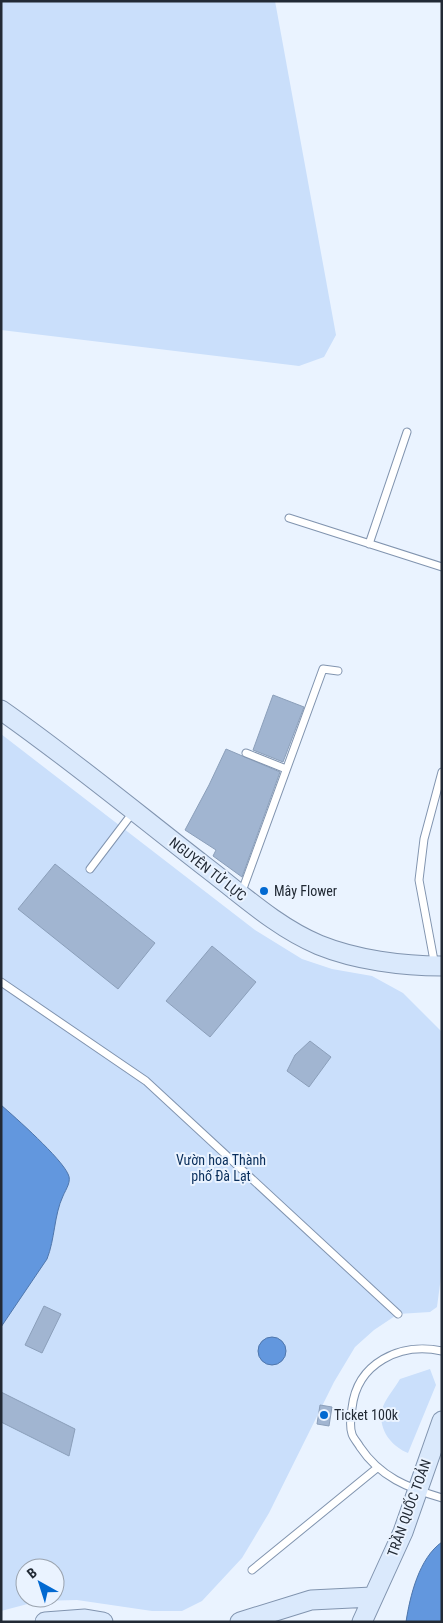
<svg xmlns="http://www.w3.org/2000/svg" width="443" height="1623" viewBox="0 0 443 1623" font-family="'Roboto Condensed',sans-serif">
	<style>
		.green { fill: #cadffb; fill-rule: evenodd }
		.water { fill: #6297de; stroke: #4f76ab }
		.building { fill: #a1b5d1; stroke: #8b9fba }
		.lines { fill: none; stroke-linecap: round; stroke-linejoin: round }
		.lane-casing { stroke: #8194af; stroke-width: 9 }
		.secondary-casing { stroke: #8194af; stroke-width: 21 }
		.lane { stroke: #fff; stroke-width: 7 }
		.secondary { stroke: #dae9fc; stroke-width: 19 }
		.poi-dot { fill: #0269d1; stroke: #eaf3ff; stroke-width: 2 }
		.labels { text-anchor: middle; stroke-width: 4; stroke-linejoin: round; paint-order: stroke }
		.street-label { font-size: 14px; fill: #222a35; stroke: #eaf3ff }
		.poi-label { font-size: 14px; fill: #222a35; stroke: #eaf3ff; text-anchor: start }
		.park-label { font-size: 14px; fill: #0a2f5c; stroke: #eaf3ff }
	</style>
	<rect width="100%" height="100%" fill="#eaf3ff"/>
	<!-- green -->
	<path class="green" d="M1,1h274l61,334 -12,22 -25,9 -298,-36z
		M1,734l254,196 47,29 30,10 40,7 31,17 39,39v237l-5,38 -7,5 -32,2 -24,16 -19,17 -21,35 -65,131 -27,45 -40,43 -20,10h-30l-75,-11 -38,1 -38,10zM25,1568h30v30h-30z
		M430,1369l6,16 -28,68c-17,-7 -30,-24 -26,-43 2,-10 13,-22 18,-31z"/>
	<!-- water -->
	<path class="water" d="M1,1105c15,13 60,53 67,69 4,7 -2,15 -5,22 -9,19 -8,43 -16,63l-46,68z
		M258 1351a14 14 0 1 1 28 0a14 14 0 1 1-28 0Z
		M442,1542v80h-36c4,-26 13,-64 36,-80z"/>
	<!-- building -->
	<path class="building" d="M273,695l31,12 -21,55 -30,-12z
		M226,749l54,23 -38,105 -29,-21 3,-6 -31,-20 24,-45z
		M55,864l100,79 -37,46 -100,-80z
		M212,946l44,36 -46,55 -44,-36z
		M310,1041l21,16 -22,30 -22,-16 8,-16z
		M44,1306l17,8 -19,39 -17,-8z
		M1,1392l74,37 -6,27 -68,-34z
		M320,1405l12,2 -3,19 -12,-2z"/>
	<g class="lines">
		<!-- lane casing -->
		<g class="lane-casing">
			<path id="lane" d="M289,518l153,49
				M369,544l38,-112
				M246,753l40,16
				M90,869l44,-58
				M241,894l82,-225 15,2
				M435,966l-16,-86 5,-41 18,-67
				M1,982l145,99 252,233
				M442,1351c-42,-9 -85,12 -90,57 -1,8 -3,18 0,26 1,4 6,9 8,13 20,30 48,41 82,51
				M252,1570l125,-102"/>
		</g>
		<!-- secondary casing -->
		<g class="secondary-casing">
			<path id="secondary" d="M1,710c70,49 135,103 202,155 37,28 73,62 116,80 37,15 83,21 123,21
				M45,1622l40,-3 18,3
				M240,1622l71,-22 61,-3
				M362,1622l41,-90 39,-111"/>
		</g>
		<!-- lane -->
		<use href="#lane" class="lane"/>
		<!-- secondary -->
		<use href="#secondary" class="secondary"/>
	</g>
	<!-- markers -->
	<g class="poi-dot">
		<circle cx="264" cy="891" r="5"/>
		<circle cx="324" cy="1415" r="5"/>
	</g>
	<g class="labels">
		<!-- street labels -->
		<g class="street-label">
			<text transform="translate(208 869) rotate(38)" y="5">NGUYÊN TỬ LỰC</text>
			<text transform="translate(409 1508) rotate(-70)" y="5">TRẦN QUỐC TOẢN</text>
		</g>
		<!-- poi labels -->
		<g class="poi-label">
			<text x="274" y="896">Mây Flower</text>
			<text x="334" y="1420">Ticket 100k</text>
		</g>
		<!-- park labels -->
		<g class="park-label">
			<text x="221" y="1165">Vườn hoa Thành<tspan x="221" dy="16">phố Đà Lạt</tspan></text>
		</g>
	</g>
	<!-- border -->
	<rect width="443" height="1623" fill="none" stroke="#222a35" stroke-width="5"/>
	<!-- north arrow -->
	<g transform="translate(40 1583) rotate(321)"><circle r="24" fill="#eaf3ff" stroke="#9aa3ae"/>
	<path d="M0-4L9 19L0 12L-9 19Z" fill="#0269d1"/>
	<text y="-8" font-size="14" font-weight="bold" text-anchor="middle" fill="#222a35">B</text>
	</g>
</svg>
